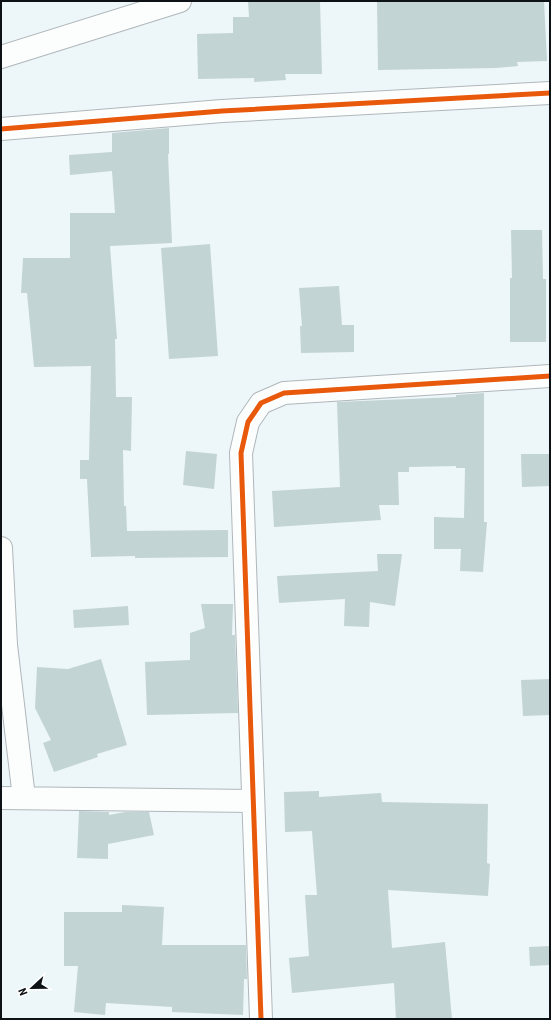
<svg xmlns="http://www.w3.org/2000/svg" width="551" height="1020" viewBox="0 0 551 1020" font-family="'Roboto Condensed',sans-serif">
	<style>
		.building { fill: #c3d4d5 }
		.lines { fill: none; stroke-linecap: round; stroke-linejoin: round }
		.minor-casing { stroke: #b0b7ba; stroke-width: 24 }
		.minor { stroke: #fcfefe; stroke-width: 22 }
		.cycleway-casing { stroke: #fff; stroke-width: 8 }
		.cycleway { stroke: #e8590c; stroke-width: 5 }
	</style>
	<rect width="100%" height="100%" fill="#edf6f9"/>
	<!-- building -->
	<path class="building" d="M248,1h72l2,73h-37l1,6 -32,2v-4l-56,1 -1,-45 36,-1v-16h16z
		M377,1h167l3,60 -30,1 1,4 -22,2 -118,2z
		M169,128v26h-1l4,89 -62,3 7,93h-2l1,58h16l-1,54 -8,-1 1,56h2l1,25 101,-1v27l-93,1v-2l-44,1 -4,-78h-7v-19h9l2,-94 -57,1 -7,-74h-6l2,-35h47v-45h45l-3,-42 -42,4 -1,-20 43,-3v-19z
		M511,230h31l1,49h3v63h-36v-64h2z
		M210,244l8,112 -49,3 -8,-111z
		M339,286l3,39h12v27l-53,1 -1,-27h2l-3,-38z
		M484,393v129h3l-4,50 -23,-1 1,-22h-27v-32l30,1 1,-50h-9v-2l-47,1v5h-11l1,33h-20l2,15 -107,7 -2,-36 68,-4 -3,-85 119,-5v-2z
		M186,451l31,3 -3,35 -31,-4z
		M521,454h29v32l-28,1z
		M377,554h25l-7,52 -25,-4 -1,25 -25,-1 1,-27 -66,4 -2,-27 101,-5z
		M201,604h32l-1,31h3l3,78 -91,2 -2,-53 45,-2v-27l15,-5z
		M128,606l1,19 -55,3 -1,-18z
		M101,659l26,86 -30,9 1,3 -44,15 -11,-29 8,-3 -16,-32 2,-41 31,2z
		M550,679v36l-27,1 -2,-36z
		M319,791v6l62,-4 1,9 106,2 -1,59 3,1 -2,32 -100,-6 4,58 53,-6 7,77h-56l-2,-36 -102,10 -3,-35 20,-2 -4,-61h12l-5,-64 -27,1 -1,-40z
		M79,811l30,1v3l16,-3h24l5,23 -46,9v15l-31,-1z
		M122,905l42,2 -2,38h84l1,34h-3l-1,36 -71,-3v-5l-66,-4 -1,12 -31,-3 4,-46h-14v-54h58z
		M550,946v19l-20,1 -1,-19z"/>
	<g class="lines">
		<!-- minor casing -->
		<g class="minor-casing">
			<path id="minor" d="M1,57l179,-56
				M1,129l221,-18 328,-18
				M1,548l5,97 18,153
				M1,798l252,3
				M261,1019l-20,-566 7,-31 13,-19 23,-10 266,-17"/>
		</g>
		<!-- minor -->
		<use href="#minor" class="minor"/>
		<!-- cycleway casing -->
		<g class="cycleway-casing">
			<path id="cycleway" d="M1,129l221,-18 328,-18
				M261,1019l-20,-566 7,-31 13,-19 23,-10 266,-17"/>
		</g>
		<!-- cycleway -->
		<use href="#cycleway" class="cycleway"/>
	</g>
	<!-- border -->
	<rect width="551" height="1020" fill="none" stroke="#0c1215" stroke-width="4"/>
	<!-- north arrow -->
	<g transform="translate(32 988) rotate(248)" stroke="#ffffff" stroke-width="3" paint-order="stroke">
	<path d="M0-3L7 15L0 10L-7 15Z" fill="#0c1215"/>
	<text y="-6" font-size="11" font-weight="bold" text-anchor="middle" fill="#0c1215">N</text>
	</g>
</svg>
